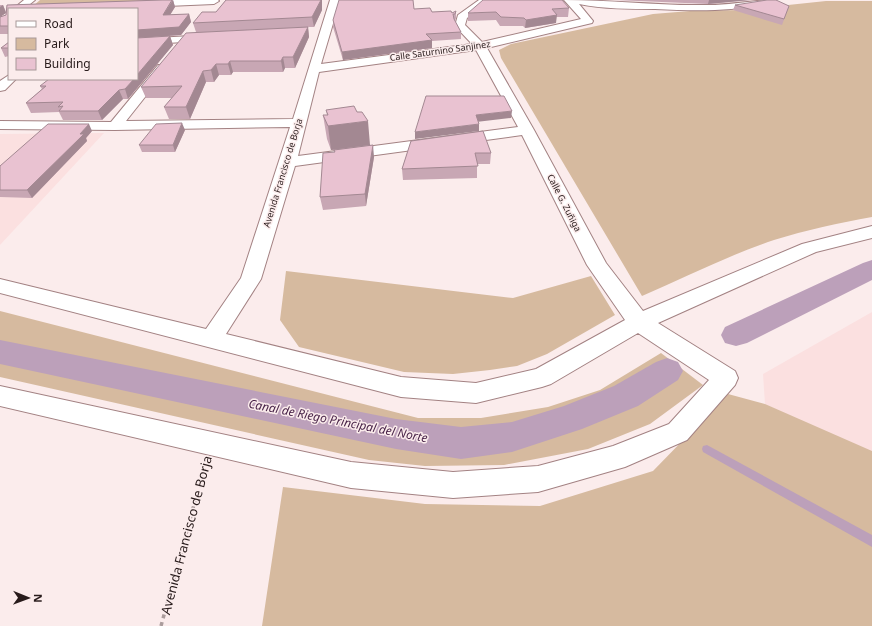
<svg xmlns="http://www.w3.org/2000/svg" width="872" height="626" viewBox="0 0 872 626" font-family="'Noto Sans',sans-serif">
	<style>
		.built { fill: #fbe0e0 }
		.green { fill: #d6ba9f }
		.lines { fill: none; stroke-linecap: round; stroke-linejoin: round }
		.stream { fill: #bca0ba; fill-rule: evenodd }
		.canal { fill: #bca0ba; fill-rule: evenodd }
		.minor-casing { stroke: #a38283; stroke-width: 2 }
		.path { stroke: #ab9c9c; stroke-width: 3.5; stroke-dasharray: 4 4; stroke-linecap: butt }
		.minor { fill: #fff; fill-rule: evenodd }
		.wall { fill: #c8a7b4 }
		.shaded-wall { fill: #a38892 }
		.building { fill: #e9c2d1; stroke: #a38892 }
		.labels { text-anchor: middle; stroke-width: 3; stroke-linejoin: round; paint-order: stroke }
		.far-street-label { font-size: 9px; fill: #281b1b; stroke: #fbecec }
		.water-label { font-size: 12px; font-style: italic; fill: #492449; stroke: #fbecec }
		.near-street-label { font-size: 13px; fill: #281b1b; stroke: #fbecec }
	</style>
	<rect width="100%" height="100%" fill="#fbecec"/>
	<!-- built -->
	<path class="built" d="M104,133l-104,112v-111z
		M872,312v147l-107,-55 -2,-30z"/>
	<!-- green -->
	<path class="green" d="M40,0h164l-172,7z
		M826,1h46v216c-33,6 -66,13 -98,23 -45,15 -88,37 -132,56l-141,-238 -2,-8 12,-6 142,-30 37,-3 51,-1z
		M286,271l227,27 78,-22 24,39 -68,39 -30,12 -27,4 -37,4 -49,-2 -105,-25 -19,-27z
		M0,311l418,107h63l67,-11 52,-17 61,-37 42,32 -53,39 -62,25 -84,16 -79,1 -56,-6 -369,-83z
		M728,394l37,10 107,47v175h-610l21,-139 142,17 115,2 113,-35z"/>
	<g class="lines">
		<!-- stream -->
		<path class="stream" d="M707,445l165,90v12l-169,-95 -1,-3 1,-3z"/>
		<!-- canal -->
		<path class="canal" d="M872,260v20l-125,63 -11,3 -11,-3 -4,-8 4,-8 138,-64z
			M0,340l396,79 65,8 51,-5 52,-16 50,-20 42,-24 11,-4 11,4 5,9 -5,9 -40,26 -56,23 -70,23 -51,7 -65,-10 -396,-85z"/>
		<!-- minor casing -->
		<g class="minor-casing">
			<path id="minor" d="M24,0h11l-11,9h-11z
				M171,0h47l1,1 -5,3 -70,3 -5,-3 5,-3z
				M330,0h10l-19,64 151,-20 -17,-18 3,-11 21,-15h11l-23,18 -2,7 17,17 99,-23 -17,-19c48,0 96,6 144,5 23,0 45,-5 68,-5l-2,2c-39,10 -78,9 -119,7 -25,0 -51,0 -76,-5l14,17 -1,2 -105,25 47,82 72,133 37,48 159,-67 70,-18v12l-56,14 -158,71 77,48 3,7 -3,7 -48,55 -62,27 -87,25 -85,6 -102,-10 -351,-82v-20l351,76 102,10 85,-6 75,-20 56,-22 40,-44 -71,-47 -87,51 -9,3 -66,16 -75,-6 -401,-104v-14l206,50 35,-51 49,-151 -175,3 -115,-1v-8l111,1 47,-57h8l2,3 -42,53 167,-2zM476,50l42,77 -220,29 21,-84zM522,135l65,130 38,55 -89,49 -60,14 -75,-6 -175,-43 35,-55 34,-113z
				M210,35l5,3 -1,2 -77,5v-6z
				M9,75v4h7l-11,11 -5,1v-10z"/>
		</g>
		<!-- path -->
		<path class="path" d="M161,626l43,-158"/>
		<!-- minor -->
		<use href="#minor" class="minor"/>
	</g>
	<!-- wall -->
	<path class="wall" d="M162,0h11l2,7 -5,8 19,-1 2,8 -10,13 -44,3v-29h-128v25h-9v-17l6,-2v-2l-6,4v-12h3l3,7 1,-7z
		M226,0h96v10l-8,17h-6l1,10 -14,31h-10l-2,4h-50l-2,3h-12l-5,7h-8l-16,37h-21l-5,-12 8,-9h-26l-5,-11 55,-55 -3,-9 23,-11z
		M615,0h135l-42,4z
		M735,5l54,1 -7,19 -49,-15z
		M569,8l-1,9h-12v6l-31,5 -2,-2h-23l-4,-6 -28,1v-8z
		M414,9l18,3 20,1 4,-2v7l-1,3 6,11v7l-29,2v7l-89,12 -10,-33v-7z
		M170,36l3,9 -45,54h-5l-21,21h-39l-4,-8 -28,1 -5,-10 16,-14 -2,-3z
		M9,42v14l-4,1 -4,-9z
		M326,110l44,35 4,12 -8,49 -43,4 -3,-13 15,-45 -1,-2h-3l-4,-11 -4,-24h4z
		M185,130l-10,22h-33l-3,-7z
		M92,131l-6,7 1,3 -55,57 -32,-1v-31z
		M411,141l80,12 -1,11h-13v14l-74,2 -1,-11z"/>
	<!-- shaded-wall -->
	<path class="shaded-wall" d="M173,0l2,7 -10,16 -2,-8z
		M321,0h1v10l-8,17 -2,-10z
		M709,0h41l-42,4z
		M3,5l3,8 -6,4v-10z
		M189,14l2,8 -10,13 -44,3v-8z
		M557,15l-1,8 -31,5 1,-8z
		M308,27l1,10 -14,31 -2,-11z
		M170,36l3,9 -45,54 -3,-10 9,-10h3v-4z
		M432,40v8l-89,12 -1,-8z
		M283,57l2,11 -2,4 -2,-11z
		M230,61l3,11 -2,3 -3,-11z
		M216,64l3,11 -5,7 -3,-12z
		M203,71l3,11 -16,37 -4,-12z
		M119,90l4,9 -21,21 -4,-9z
		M512,111l-1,7 -35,4v-7z
		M368,121l2,24 -39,5 -3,-24z
		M182,123l3,7 -10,22 -2,-7z
		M89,124l3,7 -6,7 1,3 -55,57 -5,-8z
		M479,124v7l-64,8v-7z
		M373,145l1,12 -8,49 -1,-12z"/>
	<!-- building -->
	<path class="building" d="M162,0h10l-9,15 26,-1 -10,13 -42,3v-21h-128v17h-9v-9l6,-2 1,-10z
		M226,0h95l-9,17 -119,6 9,-11h14z
		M339,0h74l1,9 16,-1 2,4 19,-1 1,2 4,-2 -1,3h-2l1,5 7,13 -35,2 6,6 -90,12 -9,-32z
		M483,0h79l7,8 -17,1 5,6 -31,5 -2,-2 -23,-1 -5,-5 -28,1z
		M767,0h9l13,6 -5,13 -49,-14z
		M308,27l-15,30h-10l-2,4h-51l-2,3h-12l-5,6 -8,1 -17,36h-22l18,-21 -41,1 45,-54z
		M170,36l-33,39v-37z
		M9,42v6h-8z
		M49,79h85l-9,10 -6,1 -21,21h-39l4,-5 -5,1 5,-5 -37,1 20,-17h-6z
		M426,96h78l8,15 -36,4 3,9 -64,8z
		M354,106l3,6h5l6,9 -40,5 -5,-11h5l-2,-5z
		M182,123l-9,22h-34l17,-21z
		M48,124h41l-9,10h4l-57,56h-27v-24z
		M483,131l8,22h-16l3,13 -76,3 9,-28z
		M373,145l-8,49 -45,3 3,-44 12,-1 -1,-2z"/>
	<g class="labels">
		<!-- far-street labels -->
		<g class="far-street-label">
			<text transform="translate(440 51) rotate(-8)" y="3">Calle Saturnino Sanjinez</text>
			<text transform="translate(283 173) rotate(-73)" y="3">Avenida Francisco de Borja</text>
			<text transform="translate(564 203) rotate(63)" y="3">Calle G. Zuñiga</text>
		</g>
		<!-- water labels -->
		<g class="water-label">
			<text transform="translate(338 421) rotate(11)" y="4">Canal de Riego Principal del Norte</text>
		</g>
		<!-- near-street labels -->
		<g class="near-street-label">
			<text transform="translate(186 535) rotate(-75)" y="5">Avenida Francisco de Borja</text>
		</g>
	</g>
	<!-- legend -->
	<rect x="8" y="8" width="130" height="72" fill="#fbecec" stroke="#a79898"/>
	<rect x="16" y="21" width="20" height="6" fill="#ffffff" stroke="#a79898"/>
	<text x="44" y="28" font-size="12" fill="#281b1b">Road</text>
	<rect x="16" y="38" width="20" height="12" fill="#d6ba9f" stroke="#a79898"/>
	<text x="44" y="48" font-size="12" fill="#281b1b">Park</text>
	<rect x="16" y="58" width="20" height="12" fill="#e9c2d1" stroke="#a79898"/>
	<text x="44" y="68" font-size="12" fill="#281b1b">Building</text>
	<!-- north arrow -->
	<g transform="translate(28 598) rotate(91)" stroke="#fbecec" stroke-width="3" paint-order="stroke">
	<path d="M0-3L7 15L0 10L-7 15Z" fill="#281b1b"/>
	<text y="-6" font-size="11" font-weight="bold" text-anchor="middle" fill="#281b1b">N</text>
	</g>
</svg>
